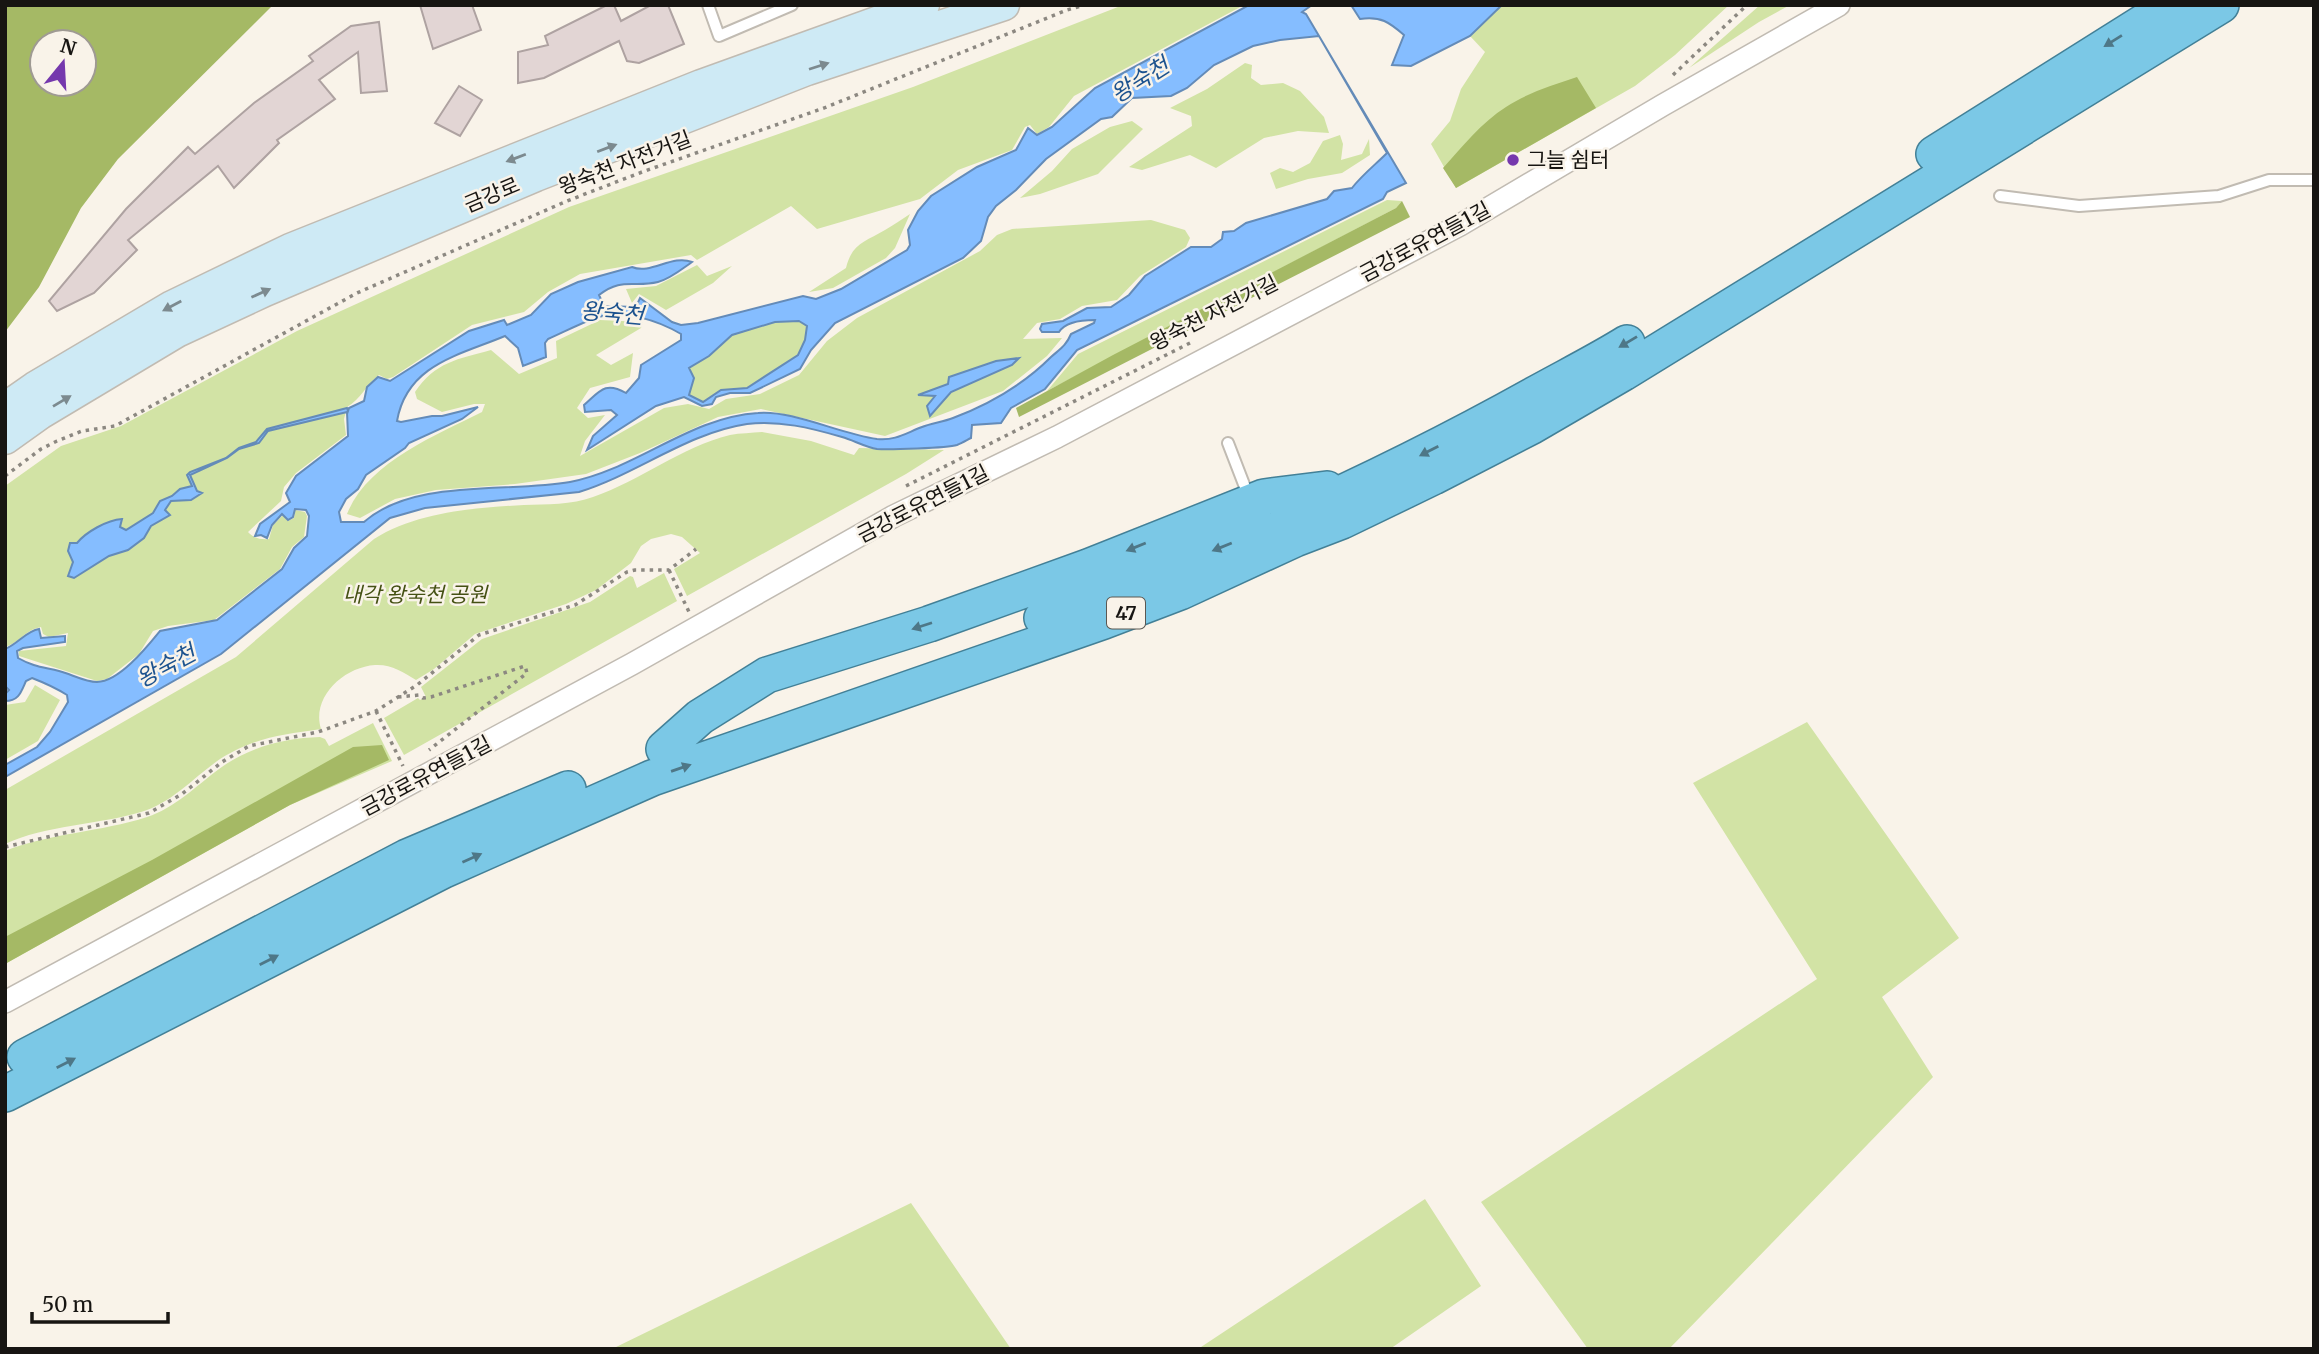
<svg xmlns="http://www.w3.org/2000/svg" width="2319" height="1354" viewBox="0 0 2319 1354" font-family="Merriweather,'Noto Sans KR',serif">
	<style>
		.green { fill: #d2e3a5 }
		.forest { fill: #a5b965; fill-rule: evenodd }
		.water { fill: #85bdff; stroke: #648bb8; stroke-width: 2; fill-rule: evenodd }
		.building { fill: #e2d5d4; stroke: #aea2a1; stroke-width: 2 }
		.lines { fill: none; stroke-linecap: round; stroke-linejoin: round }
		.service-casing { stroke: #c1bbb2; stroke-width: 14 }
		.minor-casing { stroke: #c1bbb2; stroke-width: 24 }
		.secondary-casing { stroke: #c1bbb2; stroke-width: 33 }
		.trunk-casing { stroke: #438097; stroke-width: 38 }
		.path { stroke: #8c8881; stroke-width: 3.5; stroke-dasharray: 3.5 5; stroke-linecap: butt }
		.service { stroke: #fff; stroke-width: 10 }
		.minor { stroke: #fff; stroke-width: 21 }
		.secondary { stroke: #ceeaf5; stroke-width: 30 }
		.trunk { stroke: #7bc8e6; stroke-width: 35 }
		.oneway { fill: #4e7787 }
		.oneway2 { fill: #7c8a8f }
		.poi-dot { fill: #7538ad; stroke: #f9f3e9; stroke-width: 2.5 }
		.labels { text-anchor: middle; stroke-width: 5; stroke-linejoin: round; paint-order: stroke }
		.shield { fill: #f9f3e9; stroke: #5b5852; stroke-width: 2 }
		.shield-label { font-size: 19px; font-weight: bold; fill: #171512 }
		.poi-label { font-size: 21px; fill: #171512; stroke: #f9f3e9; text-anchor: start }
		.street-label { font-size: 21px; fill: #171512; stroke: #f9f3e9 }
		.park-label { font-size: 21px; font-style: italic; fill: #455114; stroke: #f9f3e9 }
		.water-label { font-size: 23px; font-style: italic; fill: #1d538f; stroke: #f9f3e9 }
	</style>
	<rect width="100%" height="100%" fill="#f9f3e9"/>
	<!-- green -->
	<path class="green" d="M1123,5h121l-170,91 -25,31 -12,7 -7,-9 -5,2 -13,23 -54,20 -38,29 -103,30 -26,-23 -94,54 -6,-5 -111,19 -32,18 -24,20 -52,13 -79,52 -6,2 -8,-4c-13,10 -18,24 -32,32l-3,12 2,16 -50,38 -12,14 -3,14 -33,31c5,6 13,8 21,7l4,-14 10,-10 5,6 6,-3 1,-8 10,2 2,4 -3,21 -12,10 -12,22 -66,51 -46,6 -15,5 -14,23 -32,25 -10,2 -78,-25v-5l47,-5 2,-13 -19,4 -6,-3 -2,-7c-16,3 -22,16 -36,20v-161l56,-40 60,-20 176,-95 272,-124 344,-120z
		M1502,5h227l-54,50 -40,31 -179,102 -25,-44 19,-23 11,-32 24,-37 -15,-16z
		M1760,5h30l-31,17 -70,46z
		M1245,63l7,2 -1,13 10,7 22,-2 17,8 24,26 5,16 -31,-2 -34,7 -48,30 -26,-13 -48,15 -13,-3 63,-41 -1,-10 -21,-8 37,-19z
		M1132,121l11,8 -45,45 -58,20 -20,4 32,-27 20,-22 38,-22z
		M1340,135l3,9 -2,16 21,-6 7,-15 1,16 -28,18 -34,6 -32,10 -6,-16 10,-5 13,4 17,-9 13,-22z
		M1387,200l15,1 -6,7 -349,183 31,-37z
		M910,214l-15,34 -9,10 -53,30 -24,4 37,-24c6,-25 19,-26 39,-38 9,-5 17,-11 25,-16z
		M1151,220l34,10 5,8 -4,9 -46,29 -23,24 -35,6 -22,13 -23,4 -14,16 39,-1 -15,18 -44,35 -118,45 -124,-27 -43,8 -78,36 -54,21 -71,10 -79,6 -41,9 -35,19 -13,-4c20,-51 89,-79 135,-102l3,-8h-11l-32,8 -25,-13 -2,-7c20,-30 43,-33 76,-42l28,24 38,-16 -1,-17 44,-21 43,2 -2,6 -45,27 15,10 22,-12 -3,24 -40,11 -13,20 11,10 17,-3 -20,26 -5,15 84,-48 24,-4 21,5 17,-10 34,-5 39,-19 28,-34 30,-23 123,-67 17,-16 15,-6z
		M697,265l10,11 25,-10 -19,17 -47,27 -27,-16 -7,9 -6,-14 30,-3z
		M799,321l8,4 -2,15 -7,15 -51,33 -26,2 -18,12 -14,-7 5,-17 -5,-10 20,-12 23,-21 43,-13z
		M762,432l49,9 43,14 5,-7 85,2 -38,24 -219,122 -13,-27 26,-16 -18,-16 -11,-3 -20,5 -10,7 -10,17 -35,27 -30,14 -91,30 -41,35 -18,11c-13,-8 -25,-16 -41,-15 -31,2 -64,32 -54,64 -40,6 -65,8 -101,30 -26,18 -48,44 -79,53 -43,13 -95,13 -136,32v-54l231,-133 138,-118c43,-27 99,-31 150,-34 22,-1 48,0 69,-8 47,-16 88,-50 137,-62 10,-2 22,-2 32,-3z
		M664,573l13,28 -273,154 -20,-37 34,-20 2,2 6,-3 -5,-10 61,-48 108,-37 40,-26 3,1 4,11z
		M35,685l25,15 -22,41 -33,19v-55l20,-3z
		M1807,722l152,216 -77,59 51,80 -264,272h-81l-107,-147 336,-223 -124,-196z
		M373,723l19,38 -102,44 -285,159v-113c45,-18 96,-19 142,-34 28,-9 49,-31 72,-48 29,-22 66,-31 101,-32l5,2 4,7z
		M1425,1199l56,87 -91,63h-192z
		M911,1203l100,146h-399z"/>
	<!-- forest -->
	<path class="forest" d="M5,5h268l-155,154 -37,49 -42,79 -34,45zM42,42h42v42h-42z
		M1577,77l19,31 -140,80 -13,-20c19,-21 39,-46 63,-61 21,-14 47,-22 71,-30z
		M1402,201l8,16 -391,200 -3,-9 97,-53 283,-147z
		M382,745l7,15 -99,45 -285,159v-27l147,-77 201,-113z"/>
	<!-- water -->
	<path class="water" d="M1249,5h63l-10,7 4,2 100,169 -19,9 -4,7 -306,151 -32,39 -34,19 -10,15 -29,2 -1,13c-4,2 -9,5 -14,7 -10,3 -69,5 -80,4 -12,-2 -24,-9 -35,-12 -31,-9 -63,-17 -95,-13 -60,9 -110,50 -168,68l-154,16 -35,10 -169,136 -216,123v-12l32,-18 13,-15 18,-30 -1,-7c-11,-7 -22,-12 -35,-17l-6,3c-5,11 -7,20 -21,20v-7l4,-4 -4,-4v-37c13,-5 21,-18 34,-20l2,9 24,-2v6l-42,6 -6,3 1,7c16,9 25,9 41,13 12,3 26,11 38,11 22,0 50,-35 63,-51l57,-11 65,-51 12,-21 13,-12 2,-20 -3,-6 -11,-1 -2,8 -5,3 -6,-6 -10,11 -5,13 -6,-3 -6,1 5,-12 30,-22 -4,-9 10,-17 52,-40 -1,-24 -79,19 -9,12 -20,6 -12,9 -37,17 7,16 5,2 -11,7 -20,1 -6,9 5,5 -19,11 -7,12 -16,12 -19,6 -35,22 -6,-2 5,-14 -5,-11 2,-8h7c9,-11 30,-23 45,-24l-2,8 6,3 27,-17 7,-12 12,-5 8,-7 12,-3 -5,-11 3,-3 36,-14 13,-10 17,-6 11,-13 80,-21 1,3 1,-3 15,-7 3,-14 11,-10 12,4 79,-50 35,-11 3,5 24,-10 20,-21 27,-12 54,-15c19,8 40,-13 60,-5 -10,7 -22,17 -34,20 -25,6 -36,-5 -59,13l5,11 32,1 4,-9 32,24 9,3 17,-2 105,-27 13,3 25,-10 66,-39 3,-5 -2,-15 10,-19 13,-15 46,-29 39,-17 12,-22 9,7 15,-8 43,-39zM1319,36l68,117c-12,12 -25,22 -35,35l-18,3 -7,8 -81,24 -12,8 -11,1 -1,7 -11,8h-20l-46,29 -16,19 -18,12 -24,1 -24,13 -21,3 -2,5 2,3h17c7,-11 24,-12 36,-12l-1,3 -23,11c-5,12 -11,15 -20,23 -28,28 -61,47 -98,61 -10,4 -21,5 -31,9 -16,6 -27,14 -45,12 -37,-5 -84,-29 -119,-26 -68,4 -121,56 -188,69 -62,11 -156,-4 -206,40h-23l-2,-10 7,-13 12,-10 8,-14 39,-27 4,-5 53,-24 16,-12 -36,9h-10l-31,6 -4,-1c10,-57 63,-66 108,-85l13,12 5,18 23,-9 -1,-14 3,-4c16,-7 33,-16 50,-22 26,-8 61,4 83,17v6l-40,25 -2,13 -13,15c-21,-12 -26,-2 -42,12l1,7 26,-2 6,5 -24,21 -6,14 69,-44 28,-9 18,9 10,-2 4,-7 14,-4h20l50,-24 11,-19 24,-27 128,-65 18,-17 7,-24 8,-11 20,-16 30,-31 55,-40 11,-2 20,-19 39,-2 16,-8 27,-23 39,-19 27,-6zM799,321l8,5 -2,14 -7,15 -51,33 -26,2 -18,12 -14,-7 5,-17 -5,-10 20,-12 23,-21 43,-13z
		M1351,5h151l-32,31 -59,30 -19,-1 12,-30c-15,-13 -23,-19 -44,-16z
		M1019,358l-7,7 -61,27 -21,24 -3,-10 8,-10 -17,-1 30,-11 1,-7 47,-16z"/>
	<!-- building -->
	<path class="building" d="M420,5h52l9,25 -48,19z
		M607,5h7l7,16 30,-16h17l16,39 -45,19 -12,-2 -8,-20 -75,37 -26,5v-31l30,-7 -3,-9z
		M379,22l8,69 -26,2 -3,-41 -39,28 16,19 -58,41 2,3 -45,45 -16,-22 -90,74 9,10 -43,43 -37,18 -8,-10 77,-92 62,-62 7,7 59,-51 59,-42 -4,-5 42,-30z
		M459,86l23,14 -22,36 -25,-13z"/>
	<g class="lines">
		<!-- service casing -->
		<g class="service-casing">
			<path id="service" d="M708,5l11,31 73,-31
				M2000,196l79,10 140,-10 50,-16h45
				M1228,443l22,57"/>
		</g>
		<!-- minor casing -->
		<g class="minor-casing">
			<path id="minor" d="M5,1002l627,-338 262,-148 163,-79 403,-212 203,-120 176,-100"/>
		</g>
		<!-- secondary casing -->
		<g class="secondary-casing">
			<path id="secondary" d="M5,408l30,-21 137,-81 118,-57 411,-164 223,-80
				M5,439l35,-25 137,-82 88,-41 271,-115 271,-106 197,-65"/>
		</g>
		<!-- trunk casing -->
		<g class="trunk-casing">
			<path id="trunk" d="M1934,154l237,-149
				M1042,618c171,-63 338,-137 497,-226 29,-16 59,-31 88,-49
				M664,749l36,-32 67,-42 162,-51 159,-57 176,-70 63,-8
				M25,1057l382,-200 161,-68
				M5,1094l439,-224 208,-92 452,-157 76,-29 115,-53 47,-18 91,-44 99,-51 91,-53 598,-368"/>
		</g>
		<!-- path -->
		<path class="path" d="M1673,75l74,-70
			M5,476l36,-27 16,-8 25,-10 33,-5 242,-133 210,-92 75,-29 182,-64 243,-98 18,-5
			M906,486l284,-143
			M669,570l20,42
			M398,697l21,-2 4,3 8,-1 94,-31 2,7 -98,77
			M376,711l27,55
			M5,847l144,-34 33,-19 40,-32 27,-16 69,-14 58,-21 41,-26 62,-50 96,-30 52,-33 8,-2h34l27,-21"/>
		<!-- service -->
		<use href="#service" class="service"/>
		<!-- minor -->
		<use href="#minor" class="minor"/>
		<!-- secondary -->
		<use href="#secondary" class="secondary"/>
		<!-- trunk -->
		<use href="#trunk" class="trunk"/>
	</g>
	<!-- one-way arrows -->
	<defs><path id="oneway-solid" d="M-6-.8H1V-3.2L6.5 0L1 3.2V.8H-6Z" transform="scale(1.75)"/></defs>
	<g class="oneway">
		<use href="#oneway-solid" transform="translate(2113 41) rotate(148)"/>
		<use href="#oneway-solid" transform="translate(1628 342) rotate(149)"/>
		<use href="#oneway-solid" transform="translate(1429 451) rotate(153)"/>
		<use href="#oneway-solid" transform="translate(1136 547) rotate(158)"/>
		<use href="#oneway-solid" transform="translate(1222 547) rotate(158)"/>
		<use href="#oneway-solid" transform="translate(922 626) rotate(162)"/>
		<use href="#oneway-solid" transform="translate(681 768) rotate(-19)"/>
		<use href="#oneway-solid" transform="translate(472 858) rotate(-24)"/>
		<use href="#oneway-solid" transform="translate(269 960) rotate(-27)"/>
		<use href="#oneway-solid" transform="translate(66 1063) rotate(-27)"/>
	</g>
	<g class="oneway2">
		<use href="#oneway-solid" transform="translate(819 66) rotate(-18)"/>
		<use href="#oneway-solid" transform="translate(607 148) rotate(-21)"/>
		<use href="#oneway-solid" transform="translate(516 158) rotate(159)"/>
		<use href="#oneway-solid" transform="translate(261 293) rotate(-24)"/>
		<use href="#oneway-solid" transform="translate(172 306) rotate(152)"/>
		<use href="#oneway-solid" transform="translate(62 401) rotate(-31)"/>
	</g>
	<!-- markers -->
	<circle class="poi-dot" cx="1513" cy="160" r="7"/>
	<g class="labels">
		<!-- shield labels -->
		<rect class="shield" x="1107" y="597.5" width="38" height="31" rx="5"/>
		<g class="shield-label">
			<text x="1126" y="620">47</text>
		</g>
		<!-- poi labels -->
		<g class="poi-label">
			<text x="1527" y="167">그늘 쉼터</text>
		</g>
		<!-- street labels -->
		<g class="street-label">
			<text transform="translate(625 163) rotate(-21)" y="7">왕숙천 자전거길</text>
			<text transform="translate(492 195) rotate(-23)" y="7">금강로</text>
			<text transform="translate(1425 242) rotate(-28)" y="7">금강로유연들1길</text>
			<text transform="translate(1214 313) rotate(-27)" y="7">왕숙천 자전거길</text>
			<text transform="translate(923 504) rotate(-27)" y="7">금강로유연들1길</text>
			<text transform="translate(426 776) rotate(-28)" y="7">금강로유연들1길</text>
		</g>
		<!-- park labels -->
		<g class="park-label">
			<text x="415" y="602">내각 왕숙천 공원</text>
		</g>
		<!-- water labels -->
		<g class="water-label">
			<text transform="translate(1140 80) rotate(-32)" y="8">왕숙천</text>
			<text transform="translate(612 313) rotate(5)" y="8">왕숙천</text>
			<text transform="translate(166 666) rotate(-28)" y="8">왕숙천</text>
		</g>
	</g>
	<!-- border -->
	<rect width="2319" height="1354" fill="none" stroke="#171512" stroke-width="14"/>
	<!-- north arrow -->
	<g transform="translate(63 63) rotate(18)"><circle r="33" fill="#f9f3e9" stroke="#9f9a93" stroke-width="2"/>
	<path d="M0-5L12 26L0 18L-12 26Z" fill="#7538ad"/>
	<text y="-10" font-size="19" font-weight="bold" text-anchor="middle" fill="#171512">N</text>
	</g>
	<!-- scale -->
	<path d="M32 1312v10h136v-10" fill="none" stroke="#171512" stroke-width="3.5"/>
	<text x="42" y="1312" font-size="21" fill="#171512" stroke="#f9f3e9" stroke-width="5" paint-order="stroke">50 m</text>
</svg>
